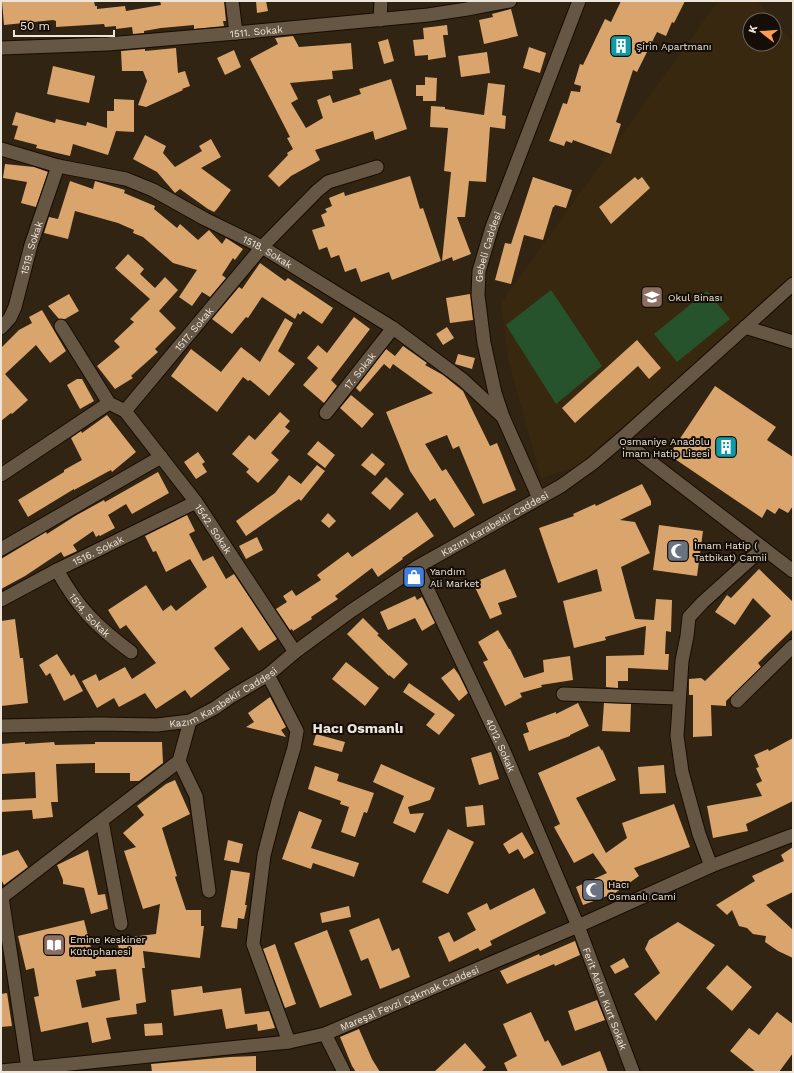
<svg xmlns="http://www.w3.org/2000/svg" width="794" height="1073" viewBox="0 0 794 1073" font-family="'Work Sans',sans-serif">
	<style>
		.built { fill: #392810 }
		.green { fill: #26532b }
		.building { fill: #d9a56c; fill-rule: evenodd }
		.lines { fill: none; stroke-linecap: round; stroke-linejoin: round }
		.street-casing { stroke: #180c00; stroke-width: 15 }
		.street { stroke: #665745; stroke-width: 13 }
		.labels { text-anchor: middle; stroke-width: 4; stroke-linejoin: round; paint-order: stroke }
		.street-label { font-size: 10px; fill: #eee5da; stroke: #140e07 }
		.poi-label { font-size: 10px; fill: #eee5da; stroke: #140e07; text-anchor: start }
		.district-label { font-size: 14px; font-weight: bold; fill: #eee5da; stroke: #140e07 }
	</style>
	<rect width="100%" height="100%" fill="#312412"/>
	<!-- built -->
	<path class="built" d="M718,1h39l17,19h-24v24h24v-24l19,22v235l-216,190 -36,11 -33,-119 -7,-56z"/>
	<!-- green -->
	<path class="green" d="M551,290l51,76 -46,38 -50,-79z
		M707,291l23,28 -53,43 -23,-28z"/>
	<!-- building -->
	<path class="building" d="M2,1h92l1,5h2v3l28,-3 1,5 35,-6 -1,-4h64l2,20h-3l1,5 -30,3v-4l-33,3 -17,3v2l-11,1 -1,-7 -16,2v-3l-11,1 -1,-3 -48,3v-6l-3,-1 -49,5z
		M256,1h10l2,10 -11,2z
		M621,1h64l-11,22 -2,-1 -6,14 -9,-4 -20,40 -4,-2 -17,52 5,2 -10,30 -38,-14 -1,3 -6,-2 -2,5 -15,-5 14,-38 4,1 4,-13 9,1 1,-6 -7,-2 6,-20 3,1 22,-46 6,3z
		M511,9l7,27 -34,8 -5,-24 14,-3 -1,-3z
		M447,25l1,10h-5l3,22 -18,3v-5l-13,1 -2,-16 11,-1 -1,-11z
		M293,36l6,11 52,-4 2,26 -21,2 1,8 -43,4 8,16 -7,4 15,25 17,-10 -6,-18 13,-5 3,8 28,-9 -2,-5 32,-10 16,50 -32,11 -2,-9 -58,19 5,10 -29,16 -12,11 -11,-11 20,-21 -1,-2 6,-4 -6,-11 3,-1 -40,-78 28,-15 -3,-6z
		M388,39l6,22 -10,3 -6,-22z
		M529,47l17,6 -6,20 -17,-5z
		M176,48l2,25 7,-2 5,15 -8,3 1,1 -37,17 -8,-2 9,-24 -4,-10h-21l-1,-20 24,-2v2z
		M234,50l7,17 -16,8 -8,-17z
		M487,52l3,21 -29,4 -3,-21z
		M53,66l42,10 -6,27 -42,-9z
		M425,77l12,1 -1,23h-13v-5h-7v-11h9z
		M488,83l17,2 -3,30 4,1 -1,13 -15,-2 -4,55 -17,-1 -4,36h-8l14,37 -18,7 -1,-4 -10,4 9,-89 -7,-1 4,-43 -18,-1 1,-21 14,1v2l39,6z
		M114,99l20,1v32l-18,-1 -8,24 -35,-11 -3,12 -34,-8 1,-3 -23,-6 4,-13 -6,-1 4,-13 39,11 1,-4 30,7 1,-4 20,6v-17h7z
		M145,135l21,11 -3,7 12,14 27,-16 -3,-5 12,-7 10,18 -20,11 30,22 -14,19 -3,3 -6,-3 -28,-20 -5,4 -18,-21 -24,-13z
		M5,164l29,3 14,5 -12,35 -15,-4 6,-21 -24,-4z
		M410,176l10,33 3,-1 18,53 -49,19 -3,-8 -28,10 -5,-14 -11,4 -6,-17 -8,3 -4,-11 -8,3 -7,-20 13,-4 -4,-11 6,-3 -2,-3 7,-3 -3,-8 15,-6 1,4z
		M533,177l39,13 -6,18 -11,-3 -1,2h-1l-10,33 -19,-5 -13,49 -16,-4 10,-37 6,1z
		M635,177l3,3 4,-3 8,11 -39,36 -12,-17z
		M70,181l23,8 2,-8 30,9 -1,3 31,13 -1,3 23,19 3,-4 18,16 11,-10 13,14 4,-6 17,11 -8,11 -2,-2 -11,17 4,3 -16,19 -8,-5 -10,14 -13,-9 18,-27 -24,-7 -30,-26 -10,-4 1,-3 -16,-7 -43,-12 -7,28 -24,-6 5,-16 9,2z
		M128,254l16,15 -4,5 15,14 10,-11 13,13 -19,21 17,17 -21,21 3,3 -27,24 2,2 -18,11 -18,-23 23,-19 -6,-6 20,-19 -4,-3 20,-20 -35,-31z
		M260,263l25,18 3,-3 45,30 -11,16 -19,-13 -3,4 -2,-2 -3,6 -33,-22 -14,21 -2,-1 -14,17 -20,-15 27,-32 3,2z
		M69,294l10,17 -14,8h-6l-11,-13z
		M470,294l3,26 -23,3 -4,-25z
		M42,310l24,41 -16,12 -14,-18 -31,29 23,26 -16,14 -1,-1 -10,8v-73l18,-18 13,-7 -3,-6z
		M354,317l16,12 -39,51 6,6 -13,17 -21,-18 15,-17 -11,-10 11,-13 9,8z
		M285,318l8,5 -15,28 17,13 -26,32 -19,-16 -2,1 -5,-4 -26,35 -46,-36 20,-27 30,23 20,-25 19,15z
		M447,327l7,11 -11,7 -7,-11z
		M637,340l24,28 -12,11 -11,-13 -63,57 -13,-15z
		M403,346l24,17 -2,2 18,10 20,16 27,55 7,-3 19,47 -33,14 -24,-58 -6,3 -6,-14 -22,9 17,27 4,-2 29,46 -21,13 -19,-30 -5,3 -20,-30 -24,-59 47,-19 -40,-29 -3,5 -6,-5 -24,28 -4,-4 30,-39 9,7z
		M458,354l17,4 -3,11 -17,-5z
		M77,379h5l12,22 -14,8 -13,-24z
		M715,386l61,41 -9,13 26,17v49l-5,7 -9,-5 -4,6 -8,-5 -5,9 -93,-63z
		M351,395l23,19 -12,14 -22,-20z
		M280,412l10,9 -5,6 5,4 -19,22 8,7 -21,23 -12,-11 3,-3 -17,-15 17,-19 6,5z
		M107,415l29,37 -24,20 -1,-2 -37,20v-1l-46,28 -10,-17 46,-28v-2l18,-10 -11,-22 10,-7 1,2z
		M318,441l17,14 -10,13 -18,-14z
		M198,452l7,10 -3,2 5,8 -11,7 -12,-17z
		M372,453l13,11 -10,12 -14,-11z
		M317,465l8,6 -24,30 -2,-2 -53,37 -10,-15 39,-28 14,-18 12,9z
		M158,472l11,21 -37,21 -6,-10 -18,11 7,13 -15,8 -1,-1 -3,2 -3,-6 -20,14 4,6 -2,1 -11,5 -3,-5 -36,24 -24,13v-30l45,-27 1,2 28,-18 29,-16 1,2z
		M386,477l18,17 -14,16 -19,-17z
		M642,484l9,17v4l-31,15 15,2 15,31 -29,14 14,52 19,1 2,-21 16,1 -1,32 -5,-1 -1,23h4l-1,16 -40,-2v13h-10v7l-12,-1v-31l38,-1 2,-29 -41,11 1,3 -32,8 -11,-47 39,-10 -5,-22 -39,14 -19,-55 35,-12 -1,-2 22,-10 1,2z
		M417,512l17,24 -32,22 1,1 -25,18 -6,-9 -37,28 3,3 -27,18 1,2 -19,12 -1,-2 -2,1 -14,-21 11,-7 -4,-6 9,-6 4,6 25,-16 -4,-5 31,-23 4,5z
		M328,513l8,8 -7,7 -8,-7z
		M187,515l8,16 -6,3 14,27 10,-5 13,23 8,-5 43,65 -18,12 -17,-24 -28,21 16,21 -39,29 -6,-8 -29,19 -11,-16 -26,14 -5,-9 -17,10 -15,-27 14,-7 3,7 26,-14 7,12 24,-16 -30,-38 -6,4 -12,-19 38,-25 17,26 8,-6 5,6 31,-24 -17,-28 -24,13 -10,-21 -3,1 -8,-16z
		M659,525l44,6 -6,45 -44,-6z
		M257,537l6,13 -17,9 -7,-13z
		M505,569l12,28 -19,6 4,11 -12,5 -17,-36z
		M759,569l34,33v27l-35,34 3,4 -35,34v5l-15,-1 1,31 -19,1v-42h-4v-16l12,-1 4,3 66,-65 -18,-18 -18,27 -20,-13 12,-17 4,3z
		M415,596l2,4 5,-3 13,26 -13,8 -7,-13 -27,12 -8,-18z
		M363,618l16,16 -2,1 31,29 -14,15 -5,-4v1l-42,-42z
		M15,619l5,39h3l5,45 -27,3v-85z
		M498,630l11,19h1l14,29 20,-6 -1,-12 27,-4 3,24 -32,5 1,2 -22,6 2,4 -17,9 -22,-44 5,-2 -10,-18z
		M57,654l14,22 3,-2 9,17 -19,10 -14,-28 -4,3 -7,-11z
		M346,662l33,26 -14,18 -33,-27z
		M454,668l5,7 9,18 -9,8 -18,-23z
		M409,683l46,32 -16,20 -13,-10 9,-11 -32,-22z
		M270,697l16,30 -5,3 5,7 -40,-10 8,-5 -6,-9z
		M578,703l11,23 -19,9v1l-41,15 -6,-17 6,-2 -3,-9 30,-11v2z
		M604,703l27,1 -1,28 -28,-1z
		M316,734l29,8 -3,10 -29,-7z
		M793,738v63l-47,23 2,7 -35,7 -6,-32 55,-10 -6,-12 6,-3 -6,-13 3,-1 -5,-12 14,-6 1,2z
		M25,742v2l29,-2 1,3 40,-1v-2h67l1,21 -24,18h-9v-8h-35v-10l-39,1 2,38h-7l2,15 -20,2 -1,-9 -31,2v-12l35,-2 -1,-26 -34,2v-30z
		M599,746l3,5v-2l14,31 -40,18 30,55 21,-15 -5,-15 52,-19 16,43 -56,21 5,8 -24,17 -32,12 -7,-18 31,-14 -14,-20 -19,10 -20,-36 6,-3 -22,-51z
		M491,752l8,27 -20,6 -8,-27z
		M381,764l54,24 -5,12 -22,7 2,7 14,-1 -9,20 -22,-10 11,-27 -31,-14z
		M664,765l2,28 -26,1 -2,-27z
		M315,766l24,8 -2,7 37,12 -7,20 -3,-1 -9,25 -14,-5 8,-25 -9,-3 1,-3 -33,-12z
		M175,780l15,34 -28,14 15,48 -2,1 11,33h15v16h3l-4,32 -57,-7 2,17h-3l4,34 -10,2 1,10 -31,4 5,21 -19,4 -4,-21 -47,10 -7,-35 5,-1 -5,-28 -8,2 -8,-34 66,-16 8,32 27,-3 -1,-4 7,-1 -1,-2 6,-1v-4l26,-3 4,-30 -17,5 -19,-58 12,-4 -13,-14 21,-18 -7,-9 29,-22zM116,969l4,31 -38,8 -6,-28 20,-4 -1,-5z
		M483,805l2,20 -18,2 -2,-20z
		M299,811l23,9 -11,28 48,15 -5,14 -41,-14 -2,6 -29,-10z
		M448,829l26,13 -26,52 -26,-12z
		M522,832l12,21 -10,6 -6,-10 -9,5 -6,-10z
		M228,840l15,4 -4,19 -15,-3z
		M793,847v45l-27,13 27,25v28l-15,-7 -13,-9 1,-6 -13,-2 -6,-6 -8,-2 -7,-16 -5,5 -11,-10 39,-24 -3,-5 32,-15 -3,-6z
		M18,850l10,17 -24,18 -3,-6v-23z
		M88,850l10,45 7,-1 3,15 -17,5 -7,-26 -21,-4v-4l-6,-15z
		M231,870l19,3 -5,32h2l-3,14 -6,-1 -1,11 -16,-2z
		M534,888l12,25 -56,28 2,4 -12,6 -2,-3 -29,14 -11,-25 11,-5 5,10 22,-12 -9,-17 20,-10 3,7z
		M349,906l2,11 -29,6 -2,-10z
		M379,918l13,33 7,-3 11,29 -30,12 -12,-31 -7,3 -12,-31z
		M678,922l37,23 -59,76 -22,-27 26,-21 -15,-24 4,-9z
		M327,930l25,65 -32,13 -26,-65z
		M575,941l5,14 -25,11 -1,-2 -47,20 -7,-13 39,-17 1,2z
		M275,944l21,60 -11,4 -22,-59z
		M624,958l5,9 -14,7 -5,-8z
		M727,965l25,22 -20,24 -26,-23z
		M202,986l1,7 38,-5 4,26 24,-3 6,17 -17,3 -1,-7 -31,5 -4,-20 -48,7 -3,-26z
		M7,993l5,33 -11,1v-33z
		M597,1000l8,20 -30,11 -7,-20z
		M531,1012l14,30 3,-2 14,26 38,-15 8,21h-100l-4,-9 13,-7 -14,-32z
		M777,1012l16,12v29l-14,19h-23l-26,-21 19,-23 10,7z
		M162,1023l1,12 -18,1 -1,-12z
		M359,1029l13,30 8,13h-24l-4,-6 -12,-29z
		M465,1043l21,24 -5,5h-47z
		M256,1056v16h-104l-1,-8 79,-7z"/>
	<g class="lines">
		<!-- street casing -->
		<g class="street-casing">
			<g id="street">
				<path d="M232,1l4,32"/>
				<path d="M380,20l1,-19"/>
				<path id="s1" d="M1,48l107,-4 128,-11 192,-18 39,-6 43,-8"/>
				<path id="s2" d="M1,149l57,17 68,13 27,11 52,29 57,28 131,81 70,52 40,37"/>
				<path id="s3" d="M61,326l48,77 16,8 71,91 99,150"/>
				<path d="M745,327l48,15"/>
				<path id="s4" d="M1,328l9,-10 5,-11 16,-62 27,-79"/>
				<path id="s5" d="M125,411l137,-164 55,-56 11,-9 49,-15"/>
				<path id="s6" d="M326,413l67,-85"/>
				<path d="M621,439l172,132"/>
				<path d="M1,475l108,-72"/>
				<path id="s7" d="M539,498l-36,-81 -8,-24 -11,-50 -6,-48 1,-24 13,-44 87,-226"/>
				<path d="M1,549l160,-92"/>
				<path id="s8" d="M417,567l87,184 74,175 55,146"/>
				<path id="s9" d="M57,570c21,38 39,56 74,82"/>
				<path id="s10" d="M1,600l56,-30 139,-68"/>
				<path d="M268,675l29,56 -3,17 -16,53 -14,54 -11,89 36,98"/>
				<path d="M563,694l115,4"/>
				<path d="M737,701l56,-55"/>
				<path id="s11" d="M1,726l97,-2 59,1 33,-4 25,-13 14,-10 39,-23 27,-23 56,-41 66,-44 144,-81 32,-23 28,-24 172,-155"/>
				<path d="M179,761l17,35 13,95"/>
				<path d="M102,821l19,103"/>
				<path d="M711,866l-12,-32 -17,-62 -5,-36 5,-75 5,-25 2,-19 14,-15 60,-54"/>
				<path d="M325,1034l19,38"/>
				<path d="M28,1068l-26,-171 177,-136 11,-40"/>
				<path id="s12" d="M1,1071l288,-29 36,-8 253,-108 133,-60 82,-31"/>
			</g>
		</g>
		<!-- street -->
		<use href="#street" class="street"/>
	</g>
	<!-- icons -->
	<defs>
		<g id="building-square" transform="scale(1.15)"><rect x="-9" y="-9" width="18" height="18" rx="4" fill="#0f9aa8" stroke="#140e07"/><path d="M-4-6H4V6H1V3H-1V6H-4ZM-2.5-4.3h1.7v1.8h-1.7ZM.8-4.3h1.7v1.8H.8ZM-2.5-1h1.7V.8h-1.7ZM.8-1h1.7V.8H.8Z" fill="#fff"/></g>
		<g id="school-square" transform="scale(1.15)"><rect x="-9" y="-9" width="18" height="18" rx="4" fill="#8d6e63" stroke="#140e07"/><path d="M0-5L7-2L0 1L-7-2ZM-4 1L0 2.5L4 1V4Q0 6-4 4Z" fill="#fff"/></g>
		<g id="mosque-square" transform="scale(1.15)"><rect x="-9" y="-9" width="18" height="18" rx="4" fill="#6b7280" stroke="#140e07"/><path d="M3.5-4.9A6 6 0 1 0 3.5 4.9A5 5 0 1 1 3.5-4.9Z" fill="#fff"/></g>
		<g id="shop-square" transform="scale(1.15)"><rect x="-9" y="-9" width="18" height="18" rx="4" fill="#3f7fe0" stroke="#140e07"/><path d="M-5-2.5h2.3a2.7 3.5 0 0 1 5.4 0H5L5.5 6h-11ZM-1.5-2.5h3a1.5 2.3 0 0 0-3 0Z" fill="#fff"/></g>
		<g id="library-square" transform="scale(1.15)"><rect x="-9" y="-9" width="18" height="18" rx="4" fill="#8d6e63" stroke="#140e07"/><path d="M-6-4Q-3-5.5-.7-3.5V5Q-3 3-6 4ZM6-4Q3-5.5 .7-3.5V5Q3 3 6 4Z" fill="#fff"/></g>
	</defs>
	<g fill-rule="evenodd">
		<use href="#building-square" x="621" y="46"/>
		<use href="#school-square" x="652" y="297"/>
		<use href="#building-square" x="726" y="447"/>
		<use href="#mosque-square" x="678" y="551"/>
		<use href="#shop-square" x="414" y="577"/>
		<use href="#mosque-square" x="593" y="890"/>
		<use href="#library-square" x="54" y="945"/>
	</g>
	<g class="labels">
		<!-- street labels -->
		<g class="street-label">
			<text dy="4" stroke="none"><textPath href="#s1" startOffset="256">1511. Sokak</textPath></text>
			<text dy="4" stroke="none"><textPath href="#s7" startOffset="263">Gebeli Caddesi</textPath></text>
			<text dy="4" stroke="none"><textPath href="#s4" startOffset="87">1519. Sokak</textPath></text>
			<text dy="4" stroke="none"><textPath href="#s2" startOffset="288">1518. Sokak</textPath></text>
			<text dy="4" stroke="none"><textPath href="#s5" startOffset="107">1517. Sokak</textPath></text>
			<text dy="4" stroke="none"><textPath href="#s6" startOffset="54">17. Sokak</textPath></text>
			<text dy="4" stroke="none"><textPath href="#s11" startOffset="553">Kazım Karabekir Caddesi</textPath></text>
			<text dy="4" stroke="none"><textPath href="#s3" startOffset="256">1542. Sokak</textPath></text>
			<text dy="4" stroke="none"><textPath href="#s10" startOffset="109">1516. Sokak</textPath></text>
			<text dy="4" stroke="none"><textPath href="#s9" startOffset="56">1514. Sokak</textPath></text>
			<text dy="4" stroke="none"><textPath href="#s11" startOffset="229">Kazım Karabekir Caddesi</textPath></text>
			<text dy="4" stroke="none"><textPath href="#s8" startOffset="197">4012. Sokak</textPath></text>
			<text dy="4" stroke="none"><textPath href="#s12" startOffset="418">Mareşal Fevzi Çakmak Caddesi</textPath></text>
			<text dy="4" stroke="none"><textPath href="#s8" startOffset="471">Ferit Aslan Kurt Sokak</textPath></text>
		</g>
		<!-- poi labels -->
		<g class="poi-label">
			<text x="636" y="50">Şirin Apartmanı</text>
			<text x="668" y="301">Okul Binası</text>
			<text x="710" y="445" text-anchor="end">Osmaniye Anadolu<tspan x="710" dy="12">İmam Hatip Lisesi</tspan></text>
			<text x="694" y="549">İmam Hatip (<tspan x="694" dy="12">Tatbikat) Camii</tspan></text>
			<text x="430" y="575">Yandım<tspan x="430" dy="12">Ali Market</tspan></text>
			<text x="608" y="888">Hacı<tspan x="608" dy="12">Osmanlı Cami</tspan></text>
			<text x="70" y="943">Emine Keskiner<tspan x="70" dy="12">Kütüphanesi</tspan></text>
		</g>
		<!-- district labels -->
		<g class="district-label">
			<text x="358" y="733">Hacı Osmanlı</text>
		</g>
	</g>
	<!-- border -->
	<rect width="794" height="1073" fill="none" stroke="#eee5da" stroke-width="4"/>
	<!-- north arrow -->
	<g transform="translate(762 32) rotate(287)"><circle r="19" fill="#140e07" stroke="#6b645b"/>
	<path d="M0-3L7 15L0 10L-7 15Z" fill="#fe9c58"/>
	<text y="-6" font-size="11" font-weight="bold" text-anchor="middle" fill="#eee5da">K</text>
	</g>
	<!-- scale -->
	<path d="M14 30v6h100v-6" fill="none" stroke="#eee5da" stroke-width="2"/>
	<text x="20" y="30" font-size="12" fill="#eee5da" stroke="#140e07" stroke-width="3" paint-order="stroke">50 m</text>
</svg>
